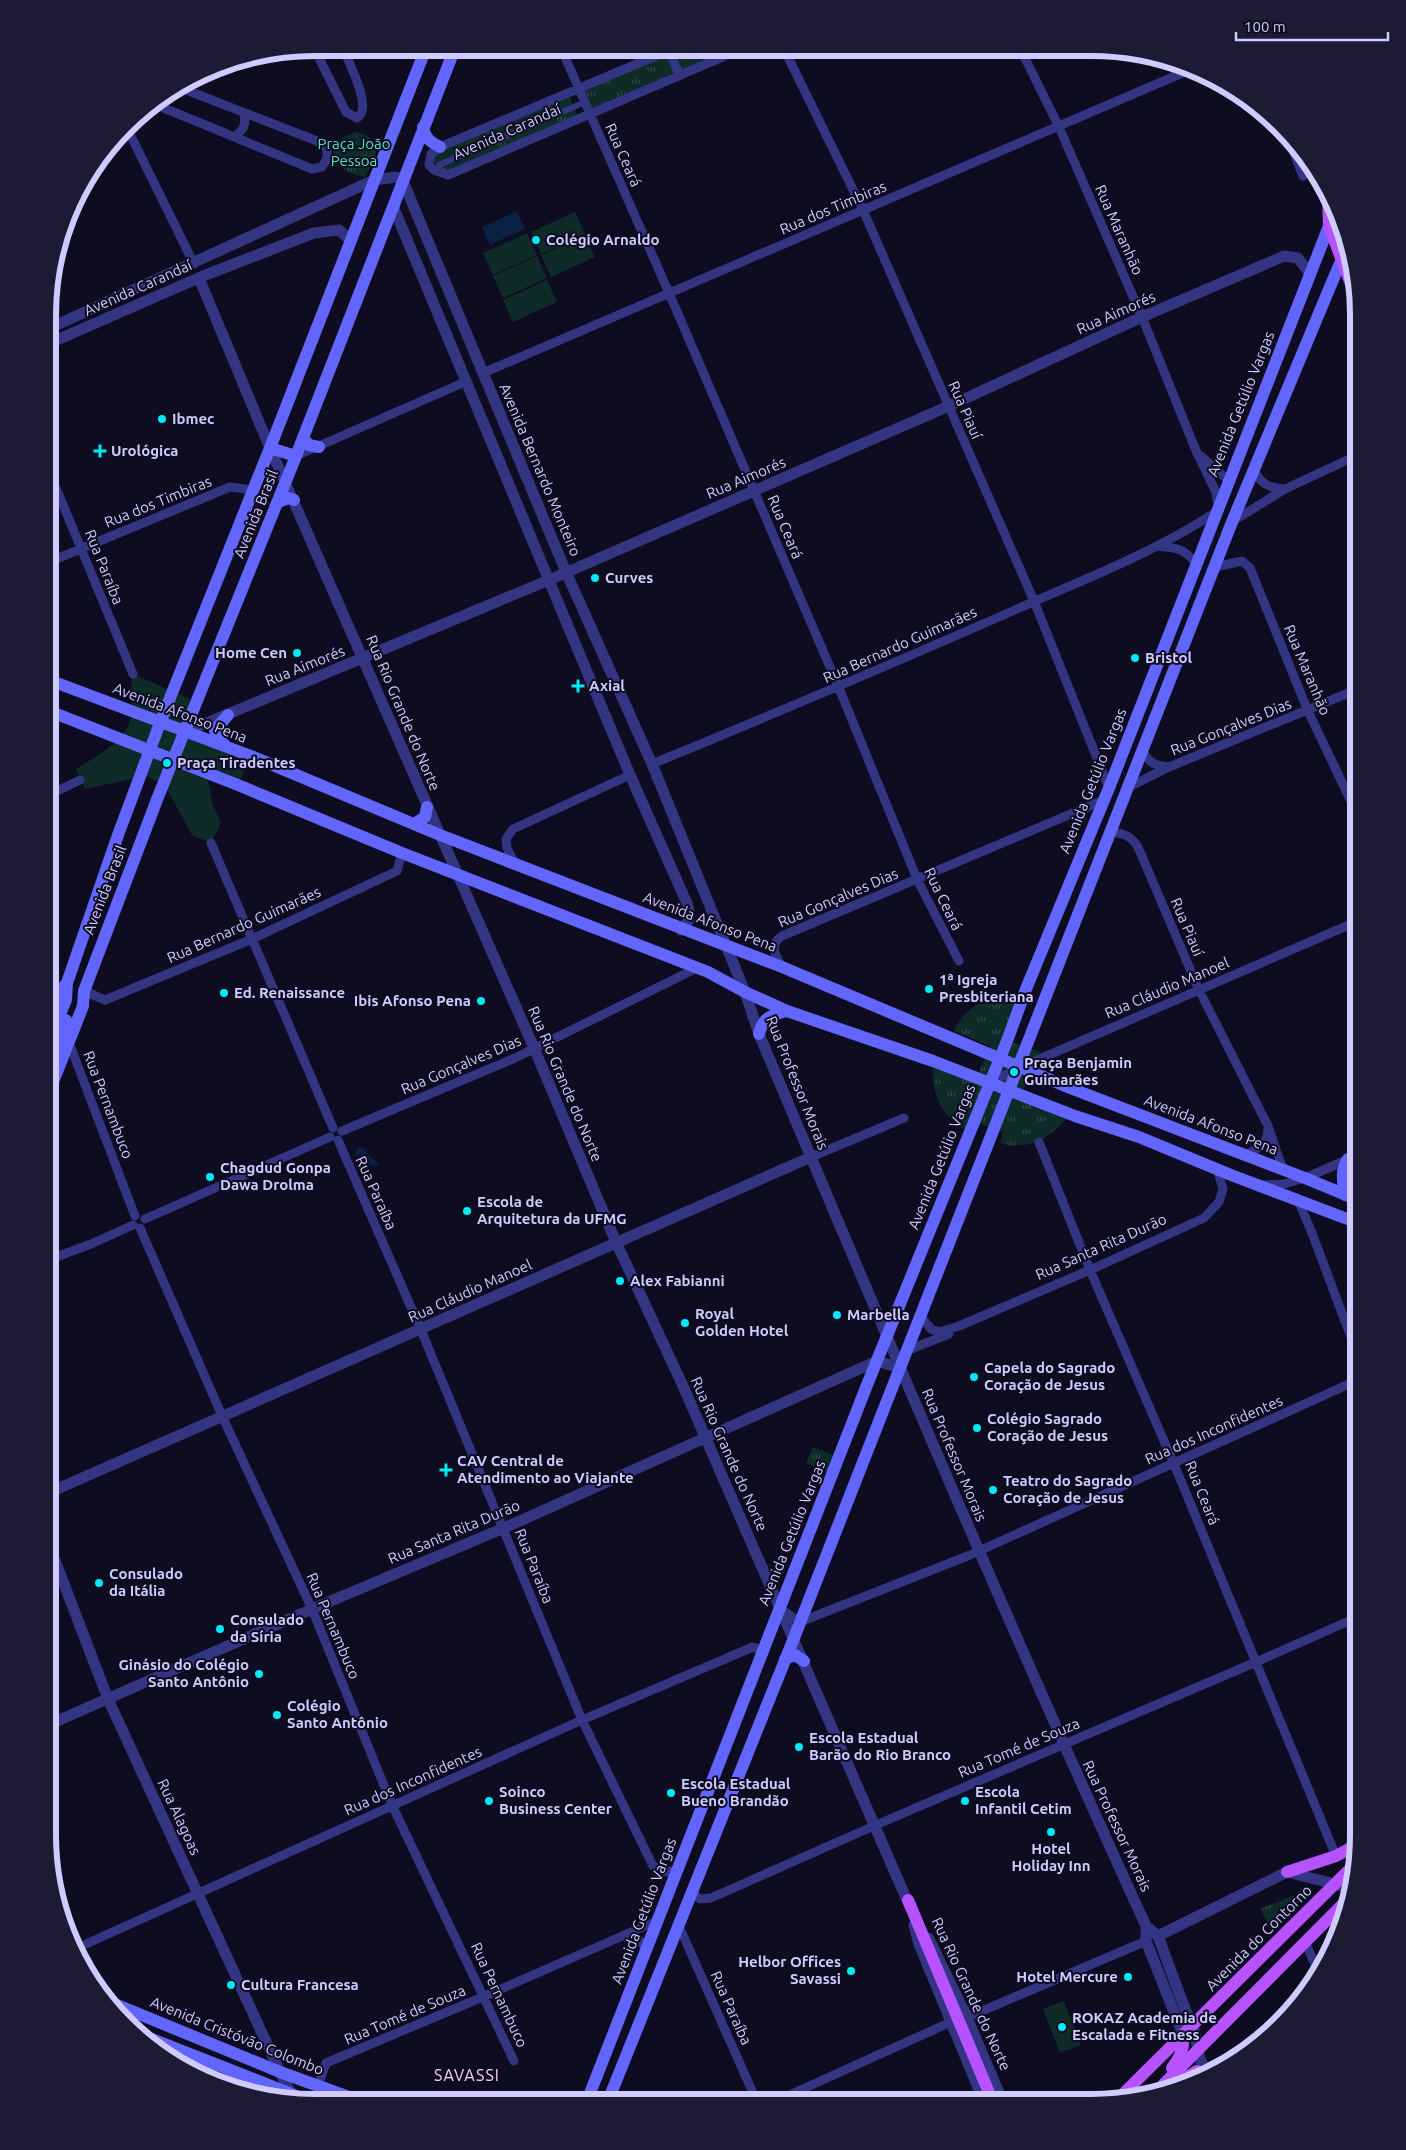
<svg xmlns="http://www.w3.org/2000/svg" width="1406" height="2150" viewBox="0 0 1406 2150" font-family="Ubuntu,sans-serif">
	<style>
		.grass { fill: #0f2b28 }
		.park { fill: url(#park-tufts) }
		.water { fill: #092143 }
		.lines { fill: none; stroke-linecap: round; stroke-linejoin: round }
		.pedestrian { stroke: #343582; stroke-width: 6 }
		.minor { stroke: #343582; stroke-width: 9 }
		.tertiary { stroke: #343582; stroke-width: 11 }
		.secondary { stroke: #6266ff; stroke-width: 12 }
		.primary { stroke: #b652ff; stroke-width: 12 }
		.poi-dot { fill: #00eaf6; stroke: #0e0c21; stroke-width: 2 }
		.labels { text-anchor: middle; stroke-width: 4; stroke-linejoin: round; paint-order: stroke }
		.street-label { font-size: 15px; fill: #cfcbff; stroke: #0e0c21 }
		.park-label { font-size: 15px; fill: #52e4b8; stroke: #0e0c21 }
		.poi-label { font-size: 15px; font-weight: bold; fill: #cfcbff; stroke: #0e0c21; text-anchor: start }
		.neighbourhood-label { font-size: 16px; letter-spacing: 1px; fill: #ffcdef; stroke: #0e0c21 }
		.rim { fill: none; stroke: #cfcbff; stroke-width: 6 }
	</style>
	<defs>
		<pattern id="park-tufts" width="24" height="20" patternUnits="userSpaceOnUse" patternTransform="scale(1.25)"><rect width="24" height="20" fill="#0f2b28"/><path d="M3 7l-1-3M5 7V3M7 7l1-3M15 17l-1-3M17 17v-4M19 17l1-3" fill="none" stroke="#314848"/></pattern>
	</defs>
	<rect width="100%" height="100%" fill="#0e0c21"/>
	<!-- grass -->
	<path class="grass" d="M575,212l10,22 -44,20 -10,-22z
		M527,233l10,22 -44,20 -10,-22z
		M585,235l10,22 -44,20 -10,-22z
		M537,256l10,22 -44,20 -10,-22z
		M547,280l10,22 -44,20 -10,-22z
		M133,674l64,28 -12,30 65,25 -12,27 -31,-9 6,31 8,17 -10,20 -19,-8 -28,-51 -19,-8 -60,13 -9,-20c22,-14 51,-27 56,-56 2,-13 -3,-22 1,-39z
		M1064,2001l17,44 -21,8 -17,-44z"/>
	<!-- park -->
	<path class="park" d="M681,49h49l-49,21 -8,-18z
		M667,55l8,17 -83,36 -8,-18z
		M568,93l10,23 -131,56 -10,-5 -3,-5 1,-7 7,-5z
		M357,132c30,9 19,24 8,45 -33,-4 -47,-35 -8,-45z
		M1003,997l12,1 12,5 -16,39 30,10 -18,38 44,28c-18,21 -40,33 -67,25l3,-11 -23,-8 -4,10c-31,-12 -44,-33 -43,-67l45,8 12,-29 -36,-15c10,-22 26,-31 49,-34z
		M813,1447l23,9 -7,17 -23,-10z
		M1294,1895l7,6 -29,29 -12,-21z"/>
	<!-- water -->
	<path class="water" d="M517,211l8,18 -35,16 -8,-18z
		M358,1147l6,2 6,8 7,5 1,4 -9,-1 -2,5 -4,2 -3,-5 2,-7 -2,-6 -6,2z"/>
	<g class="lines">
		<!-- pedestrian -->
		<path class="pedestrian" d="M439,165l146,-63"/>
		<!-- minor -->
		<path class="minor" d="M314,48l32,64 11,6c17,-9 -9,-57 -14,-70
			M561,48l108,245 170,395 78,191 42,82
			M672,49l-232,98 -9,7 -2,11 5,5 14,5 293,-126
			M784,49l79,161 171,391 75,187
			M669,50l10,25
			M1021,50l38,77 83,190 55,136 19,39 2,13
			M154,104l158,65 10,-2 5,-9v-10l-10,-7 -136,-53
			M127,128l67,136
			M1287,136l16,40
			M234,137c10,-7 13,-13 9,-25
			M483,373l711,-305
			M296,456l171,-75
			M1201,456l27,24
			M1254,470c7,14 15,18 31,19
			M49,471l84,203
			M1233,521l52,-32 73,-34
			M1157,546c21,2 26,2 40,18
			M49,562l181,-75 22,3
			M1215,567l27,-6 8,7 58,143 50,105
			M1143,752c6,11 13,14 26,15
			M652,764c122,-50 242,-101 363,-154 67,-30 139,-57 201,-98
			M1129,787l40,-20 189,-78
			M49,795l31,-15
			M1112,832c13,2 19,4 26,15l61,143 69,136 15,44
			M211,843l122,285
			M514,862l-7,-14 -1,-9 7,-10 117,-54
			M782,967c-6,-11 -14,-22 0,-31l322,-136
			M85,988l6,6 14,6 147,-61 145,-68 5,-18
			M68,1040l67,176
			M989,1083l30,-15 339,-147
			M342,1131l173,-73 182,-90
			M338,1140l83,190 161,390 71,146 13,6 11,-2
			M1039,1142l51,128 84,194 162,392
			M1246,1155c13,-8 21,-9 22,-26
			M811,1157l93,-39
			M1264,1185l20,-1 21,-6 53,-23
			M1297,1198l15,35 46,123
			M145,1219l185,-82
			M140,1228l83,190 89,191 80,196 122,256
			M48,1260l43,-16 42,-19
			M920,1315l11,14 8,3 20,-6 131,-56 114,-52 15,-16 4,-13 -6,-20
			M906,1351l43,-17
			M782,1610l18,12 170,-67 388,-175
			M692,1893l8,6 11,-1 165,-73 380,-163 102,-45
			M679,1926l78,176
			M626,1934c11,2 15,7 21,16
			M929,1937l39,80 36,85
			M1305,1942l13,29
			M75,1949l507,-229 171,-73 4,1 5,6
			M968,2017l178,-76
			M230,2069l5,19
			M318,2086l8,-23 159,-67 174,-76
			M774,2102l177,-80"/>
		<!-- tertiary -->
		<path class="tertiary" d="M393,206l237,569 56,126c5,13 6,18 -5,29
			M199,278l71,170 261,593 85,201 67,144 227,521
			M50,328l324,-148 22,-3 7,4 163,391 86,192 93,228 14,42c126,299 252,597 387,892l12,10 27,73 8,16 7,34 8,15
			M50,343l153,-67 111,-43 25,-3 11,10
			M185,732l364,-152 400,-174 193,-89 142,-61 14,2 12,16
			M48,1493l763,-336
			M48,1542l60,157 172,373 13,26
			M48,1725l264,-116 192,-81 373,-167 23,7
			M914,1925l5,19 65,158
			M1146,1926v15l37,94
			M1158,1936l129,-64 64,16"/>
		<!-- secondary -->
		<path class="secondary" d="M423,127c2,12 8,15 17,20
			M303,438l6,7 10,2
			M270,448l26,8
			M278,502l11,-4 5,2
			M49,680l202,76 189,79 342,132 288,121 235,90 53,22
			M49,711l189,74 164,68 306,119 37,20 42,19 146,50 142,55 64,21 92,38 127,48
			M225,745l-8,-7 -2,-8 13,-15
			M414,824l11,-7 2,-10
			M49,1011l6,-14 12,-14
			M759,1034c4,-17 12,-19 28,-23
			M49,1040l17,-40 1,-17 51,-148 42,-112 110,-275 156,-400
			M49,1064l17,-44
			M49,1092l34,-86 1,-15 74,-194 138,-341 159,-408
			M1345,1195c-2,-14 -5,-24 3,-36
			M785,1659l10,-4 9,6
			M105,2000l175,72 77,28
			M139,2034l168,66
			M587,2101l280,-716 140,-344 19,-52 83,-201 220,-562
			M608,2101l186,-463 438,-1116 98,-235 11,-26 6,-4"/>
		<!-- primary -->
		<path class="primary" d="M1328,196l1,30 25,66
			M1287,1872l49,-16 22,-12
			M908,1900l85,202
			M1172,2068c8,-10 13,-20 11,-33
			M1172,2086l25,-15 9,4
			M1159,2089l190,-191
			M1120,2097l236,-234"/>
	</g>
	<!-- markers -->
	<g class="poi-dot">
		<circle cx="536" cy="240" r="5"/>
		<circle cx="162" cy="419" r="5"/>
		<path d="M97.5 443.5h5v5h5v5h-5v5h-5v-5h-5v-5h5z"/>
		<circle cx="595" cy="578" r="5"/>
		<circle cx="297" cy="653" r="5"/>
		<circle cx="1135" cy="658" r="5"/>
		<path d="M575.5 678.5h5v5h5v5h-5v5h-5v-5h-5v-5h5z"/>
		<circle cx="167" cy="763" r="5"/>
		<circle cx="929" cy="989" r="5"/>
		<circle cx="224" cy="993" r="5"/>
		<circle cx="481" cy="1001" r="5"/>
		<circle cx="1014" cy="1072" r="5"/>
		<circle cx="210" cy="1177" r="5"/>
		<circle cx="467" cy="1211" r="5"/>
		<circle cx="620" cy="1281" r="5"/>
		<circle cx="837" cy="1315" r="5"/>
		<circle cx="685" cy="1323" r="5"/>
		<circle cx="974" cy="1377" r="5"/>
		<circle cx="977" cy="1428" r="5"/>
		<path d="M443.5 1462.5h5v5h5v5h-5v5h-5v-5h-5v-5h5z"/>
		<circle cx="993" cy="1490" r="5"/>
		<circle cx="99" cy="1583" r="5"/>
		<circle cx="220" cy="1629" r="5"/>
		<circle cx="259" cy="1674" r="5"/>
		<circle cx="277" cy="1715" r="5"/>
		<circle cx="799" cy="1747" r="5"/>
		<circle cx="671" cy="1793" r="5"/>
		<circle cx="489" cy="1801" r="5"/>
		<circle cx="965" cy="1801" r="5"/>
		<circle cx="1051" cy="1832" r="5"/>
		<circle cx="851" cy="1971" r="5"/>
		<circle cx="1128" cy="1977" r="5"/>
		<circle cx="231" cy="1985" r="5"/>
		<circle cx="1062" cy="2027" r="5"/>
	</g>
	<g class="labels">
		<!-- street labels -->
		<g class="street-label">
			<text transform="translate(507 132) rotate(-24)" y="5">Avenida Carandaí</text>
			<text transform="translate(623 155) rotate(66)" y="5">Rua Ceará</text>
			<text transform="translate(833 208) rotate(-23)" y="5">Rua dos Timbiras</text>
			<text transform="translate(1119 230) rotate(66)" y="5">Rua Maranhão</text>
			<text transform="translate(138 288) rotate(-24)" y="5">Avenida Carandaí</text>
			<text transform="translate(1116 313) rotate(-24)" y="5">Rua Aimorés</text>
			<text transform="translate(1241 404) rotate(-68)" y="5">Avenida Getúlio Vargas</text>
			<text transform="translate(965 410) rotate(66)" y="5">Rua Piauí</text>
			<text transform="translate(540 470) rotate(67)" y="5">Avenida Bernardo Monteiro</text>
			<text transform="translate(746 478) rotate(-23)" y="5">Rua Aimorés</text>
			<text transform="translate(158 502) rotate(-22)" y="5">Rua dos Timbiras</text>
			<text transform="translate(256 514) rotate(-68)" y="5">Avenida Brasil</text>
			<text transform="translate(785 527) rotate(67)" y="5">Rua Ceará</text>
			<text transform="translate(104 567) rotate(68)" y="5">Rua Paraíba</text>
			<text transform="translate(900 645) rotate(-24)" y="5">Rua Bernardo Guimarães</text>
			<text transform="translate(305 666) rotate(-22)" y="5">Rua Aimorés</text>
			<text transform="translate(1307 670) rotate(67)" y="5">Rua Maranhão</text>
			<text transform="translate(180 713) rotate(21)" y="5">Avenida Afonso Pena</text>
			<text transform="translate(403 713) rotate(67)" y="5">Rua Rio Grande do Norte</text>
			<text transform="translate(1231 727) rotate(-22)" y="5">Rua Gonçalves Dias</text>
			<text transform="translate(1093 781) rotate(-68)" y="5">Avenida Getúlio Vargas</text>
			<text transform="translate(105 890) rotate(-69)" y="5">Avenida Brasil</text>
			<text transform="translate(838 898) rotate(-23)" y="5">Rua Gonçalves Dias</text>
			<text transform="translate(943 899) rotate(64)" y="5">Rua Ceará</text>
			<text transform="translate(710 922) rotate(21)" y="5">Avenida Afonso Pena</text>
			<text transform="translate(244 925) rotate(-24)" y="5">Rua Bernardo Guimarães</text>
			<text transform="translate(1187 927) rotate(67)" y="5">Rua Piauí</text>
			<text transform="translate(1167 988) rotate(-23)" y="5">Rua Cláudio Manoel</text>
			<text transform="translate(461 1065) rotate(-23)" y="5">Rua Gonçalves Dias</text>
			<text transform="translate(797 1083) rotate(68)" y="5">Rua Professor Morais</text>
			<text transform="translate(565 1084) rotate(67)" y="5">Rua Rio Grande do Norte</text>
			<text transform="translate(108 1105) rotate(69)" y="5">Rua Pernambuco</text>
			<text transform="translate(1211 1125) rotate(21)" y="5">Avenida Afonso Pena</text>
			<text transform="translate(942 1157) rotate(-68)" y="5">Avenida Getúlio Vargas</text>
			<text transform="translate(376 1193) rotate(66)" y="5">Rua Paraíba</text>
			<text transform="translate(1101 1247) rotate(-24)" y="5">Rua Santa Rita Durão</text>
			<text transform="translate(470 1291) rotate(-24)" y="5">Rua Cláudio Manoel</text>
			<text transform="translate(1214 1430) rotate(-24)" y="5">Rua dos Inconfidentes</text>
			<text transform="translate(729 1454) rotate(66)" y="5">Rua Rio Grande do Norte</text>
			<text transform="translate(954 1455) rotate(67)" y="5">Rua Professor Morais</text>
			<text transform="translate(1202 1493) rotate(68)" y="5">Rua Ceará</text>
			<text transform="translate(454 1532) rotate(-23)" y="5">Rua Santa Rita Durão</text>
			<text transform="translate(792 1533) rotate(-68)" y="5">Avenida Getúlio Vargas</text>
			<text transform="translate(534 1566) rotate(68)" y="5">Rua Paraíba</text>
			<text transform="translate(333 1626) rotate(67)" y="5">Rua Pernambuco</text>
			<text transform="translate(1019 1748) rotate(-23)" y="5">Rua Tomé de Souza</text>
			<text transform="translate(413 1781) rotate(-24)" y="5">Rua dos Inconfidentes</text>
			<text transform="translate(179 1817) rotate(65)" y="5">Rua Alagoas</text>
			<text transform="translate(1117 1826) rotate(65)" y="5">Rua Professor Morais</text>
			<text transform="translate(644 1911) rotate(-69)" y="5">Avenida Getúlio Vargas</text>
			<text transform="translate(1259 1938) rotate(-45)" y="5">Avenida do Contorno</text>
			<text transform="translate(971 1994) rotate(65)" y="5">Rua Rio Grande do Norte</text>
			<text transform="translate(499 1995) rotate(65)" y="5">Rua Pernambuco</text>
			<text transform="translate(731 2008) rotate(66)" y="5">Rua Paraíba</text>
			<text transform="translate(405 2015) rotate(-23)" y="5">Rua Tomé de Souza</text>
			<text transform="translate(237 2036) rotate(22)" y="5">Avenida Cristóvão Colombo</text>
		</g>
		<!-- park labels -->
		<g class="park-label">
			<text x="354" y="149">Praça João<tspan x="354" dy="17">Pessoa</tspan></text>
		</g>
		<!-- poi labels -->
		<g class="poi-label">
			<text x="546" y="245">Colégio Arnaldo</text>
			<text x="172" y="424">Ibmec</text>
			<text x="111" y="456">Urológica</text>
			<text x="605" y="583">Curves</text>
			<text x="287" y="658" text-anchor="end">Home Cen</text>
			<text x="1145" y="663">Bristol</text>
			<text x="589" y="691">Axial</text>
			<text x="177" y="768">Praça Tiradentes</text>
			<text x="939" y="985">1ª Igreja<tspan x="939" dy="17">Presbiteriana</tspan></text>
			<text x="234" y="998">Ed. Renaissance</text>
			<text x="471" y="1006" text-anchor="end">Ibis Afonso Pena</text>
			<text x="1024" y="1068">Praça Benjamin<tspan x="1024" dy="17">Guimarães</tspan></text>
			<text x="220" y="1173">Chagdud Gonpa<tspan x="220" dy="17">Dawa Drolma</tspan></text>
			<text x="477" y="1207">Escola de<tspan x="477" dy="17">Arquitetura da UFMG</tspan></text>
			<text x="630" y="1286">Alex Fabianni</text>
			<text x="695" y="1319">Royal<tspan x="695" dy="17">Golden Hotel</tspan></text>
			<text x="847" y="1320">Marbella</text>
			<text x="984" y="1373">Capela do Sagrado<tspan x="984" dy="17">Coração de Jesus</tspan></text>
			<text x="987" y="1424">Colégio Sagrado<tspan x="987" dy="17">Coração de Jesus</tspan></text>
			<text x="457" y="1466">CAV Central de<tspan x="457" dy="17">Atendimento ao Viajante</tspan></text>
			<text x="1003" y="1486">Teatro do Sagrado<tspan x="1003" dy="17">Coração de Jesus</tspan></text>
			<text x="109" y="1579">Consulado<tspan x="109" dy="17">da Itália</tspan></text>
			<text x="230" y="1625">Consulado<tspan x="230" dy="17">da Síria</tspan></text>
			<text x="249" y="1670" text-anchor="end">Ginásio do Colégio<tspan x="249" dy="17">Santo Antônio</tspan></text>
			<text x="287" y="1711">Colégio<tspan x="287" dy="17">Santo Antônio</tspan></text>
			<text x="809" y="1743">Escola Estadual<tspan x="809" dy="17">Barão do Rio Branco</tspan></text>
			<text x="681" y="1789">Escola Estadual<tspan x="681" dy="17">Bueno Brandão</tspan></text>
			<text x="499" y="1797">Soinco<tspan x="499" dy="17">Business Center</tspan></text>
			<text x="975" y="1797">Escola<tspan x="975" dy="17">Infantil Cetim</tspan></text>
			<text x="1051" y="1854" text-anchor="middle">Hotel<tspan x="1051" dy="17">Holiday Inn</tspan></text>
			<text x="841" y="1967" text-anchor="end">Helbor Offices<tspan x="841" dy="17">Savassi</tspan></text>
			<text x="1118" y="1982" text-anchor="end">Hotel Mercure</text>
			<text x="241" y="1990">Cultura Francesa</text>
			<text x="1072" y="2023">ROKAZ Academia de<tspan x="1072" dy="17">Escalada e Fitness</tspan></text>
		</g>
		<!-- neighbourhood labels -->
		<g class="neighbourhood-label">
			<text x="467" y="2081">SAVASSI</text>
		</g>
	</g>
	<!-- crop -->
	<path d="M0 0H1406V2150H0ZM315 56H1091A259 259 0 0 1 1350 315V1835A259 259 0 0 1 1091 2094H315A259 259 0 0 1 56 1835V315A259 259 0 0 1 315 56Z" fill="#1d1b33" fill-rule="evenodd"/>
	<path class="rim" d="M315 56H1091A259 259 0 0 1 1350 315V1835A259 259 0 0 1 1091 2094H315A259 259 0 0 1 56 1835V315A259 259 0 0 1 315 56Z"/>
	<!-- scale -->
	<path d="M1236 32v8h152v-8" fill="none" stroke="#cfcbff" stroke-width="2.5"/>
	<text x="1244" y="32" font-size="15" fill="#cfcbff" stroke="#0e0c21" stroke-width="4" paint-order="stroke">100 m</text>
</svg>
